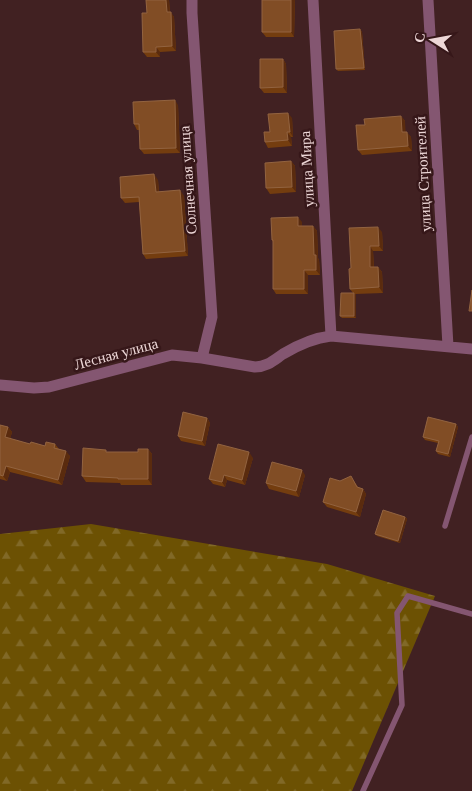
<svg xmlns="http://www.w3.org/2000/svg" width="472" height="791" viewBox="0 0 472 791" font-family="Georgia,serif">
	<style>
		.forest { fill: url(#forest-firs) }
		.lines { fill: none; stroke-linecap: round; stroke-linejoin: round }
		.service { stroke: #845671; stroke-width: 5.5 }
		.minor { stroke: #845671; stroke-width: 11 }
		.wall { fill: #743d0f }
		.shaded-wall { fill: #5a2b0e }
		.building { fill: #814d25; stroke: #926340 }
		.labels { text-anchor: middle; stroke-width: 5; stroke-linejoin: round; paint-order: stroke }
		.street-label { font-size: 15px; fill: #edd7d7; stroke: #361719 }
	</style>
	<defs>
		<pattern id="forest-firs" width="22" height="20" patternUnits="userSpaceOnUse" patternTransform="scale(1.25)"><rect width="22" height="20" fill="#6c5103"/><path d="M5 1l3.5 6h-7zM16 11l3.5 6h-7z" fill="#816927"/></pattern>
	</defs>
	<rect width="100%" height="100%" fill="#412122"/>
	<!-- forest -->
	<path class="forest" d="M91,524l236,40 108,32 -83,195h-352v-257z"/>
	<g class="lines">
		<!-- service -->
		<path class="service" d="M445,526l27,-89
			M363,791l39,-86 -5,-92 11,-17 64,18"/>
		<!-- minor -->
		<path class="minor" d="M192,0v13l20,304 -10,41
			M313,0l18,336
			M428,0l20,346
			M0,385l34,3 15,-1 123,-32 30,3 53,9c12,0 19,-7 28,-13 15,-9 30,-16 48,-18l141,13"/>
	</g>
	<!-- wall -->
	<path class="wall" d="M146,0h23l1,12 4,5 2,34 -16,1v5h-13l-4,-5 4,-39z
		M262,0h33l-1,37h-28l-4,-5z
		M360,29l2,3 3,38 -27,1 -2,-2z
		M283,59l3,5 1,29h-23l-4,-5z
		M178,105l2,48 -36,1 -4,-5v-19h-3l-3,-6z
		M401,116l4,5v11l6,5 1,14 -50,4 -4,-5 7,-25z
		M292,118l1,19h-2l1,9 -24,2 -3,-6 5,-10z
		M291,161l4,5 1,26 -26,2 -4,-6z
		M158,180l1,12 25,4 4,60 -42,3 -3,-5 -4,-52 -14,1 -4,-5z
		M302,222v4h11l4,5 1,27 1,2 1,15h-12v19h-32l-3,-5v-47l-1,-2z
		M382,232l1,19h-10l1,16h4l4,5 1,21 -28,1 1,1v23h-14l-2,-2 13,-23 -3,-4 1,-21z
		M207,418l3,5 -5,23 -24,-5 -3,-5z
		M456,424l2,3 -8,30 -12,-3 -2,-3 2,-8 -13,-3 -2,-3z
		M0,425l8,2 4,5 -2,7 20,5 15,2 10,-2 4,5 11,7 -8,29 -52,-13 -3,9 -7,-2z
		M148,449l4,5v31h-31l-1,-2 -34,-1 -4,-6 26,-24h30z
		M253,458l-8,27 -18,-5 -2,7 -12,-3 -4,-5z
		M305,475l-6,22 -30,-8 -3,-6z
		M340,481h14l4,6 5,2 3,5 -6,23 -33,-10 -4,-5z
		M405,517l2,2 -7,24 -23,-7 -2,-2z"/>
	<!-- shaded-wall -->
	<path class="shaded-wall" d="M166,0h3l1,18 -3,-6z
		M291,0h4l-1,37 -3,-5z
		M171,12l3,5 2,34 -4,-5z
		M360,29l2,3 3,38 -1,-2z
		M156,47l4,5v5l-4,-5z
		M283,59l3,5 1,29 -4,-6z
		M175,100l3,5 2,48 -4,-5z
		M288,113l4,5 1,19 -3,-5z
		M401,116l4,5 1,17 -4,-6z
		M287,132l4,5 1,9 -4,-6z
		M407,132l4,5 1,14 -4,-5z
		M291,161l4,5 1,26 -4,-5z
		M154,174l4,6 1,17 -3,-5z
		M180,190l4,6 4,60 -3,-5z
		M298,217l4,5v9l-4,-5z
		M313,226l4,5 1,27 1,2 1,15 -4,-5 -2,-15z
		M378,227l4,5 1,19 -4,-5z
		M370,246l3,5 1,21 -4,-5z
		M378,267l4,5 1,21 -4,-6z
		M304,270l4,5v19l-4,-5z
		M354,293l2,2v23l-2,-2z
		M207,418l3,5 -5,23 -3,-5z
		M456,424l2,3 -8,30 -2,-3z
		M8,427l4,5 -3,11 -4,-6z
		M148,449l4,5v31l-4,-6z
		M66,451l4,5 -8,29 -4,-5z
		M249,452l4,6 -8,27 -3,-5z
		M6,466l4,6 -3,9 -4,-5z
		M302,470l3,5 -6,22 -3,-6z
		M224,475l3,5 -2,7 -3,-5z
		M363,489l3,5 -6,23 -4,-5z
		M405,517l2,2 -7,24 -2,-2z"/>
	<!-- building -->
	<path class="building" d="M146,0h20l1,12h4l1,34 -16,1v5h-13l-1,-39h5z
		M262,0h29v32h-29z
		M360,29l4,39 -28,1 -2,-38z
		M260,59h23v28l-23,1z
		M175,100l1,48 -36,1 -1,-25h-5l-1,-22z
		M288,113l2,19h-3l1,8 -23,2 -1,-10h6l-2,-18z
		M401,116l1,16h5l1,14 -50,4 -2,-25h9l-1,-6z
		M291,161l1,26 -26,1 -1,-25z
		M154,174l2,18 24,-2 5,61 -42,3 -4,-57 -18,1 -1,-21z
		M298,217v9h15l1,29h2v15h-12v19h-31v-49h-1l-1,-22z
		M378,227l1,19h-9v21h8l1,20 -29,2 -1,-20 2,-1 -2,-40z
		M472,290v21h-3z
		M341,293h13v23h-14z
		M183,412l24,6 -5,23 -24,-5z
		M428,417l28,7 -8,30 -12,-3 3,-10 -16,-4z
		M0,425l8,2 -3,10 25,7 1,-2 14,4 1,-4 9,2 -1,4 12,3 -8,29 -52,-14 -3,10 -3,-1z
		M218,444l31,8 -7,28 -18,-5 -2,7 -13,-3z
		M83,448l23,2v2h32v-3h10v30h-30v-1l-36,-2z
		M272,462l30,8 -6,21 -30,-8z
		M351,476l6,11 6,2 -7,23 -33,-10 7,-24 10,3z
		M383,510l22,7 -7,24 -23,-7z"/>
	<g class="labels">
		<!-- street labels -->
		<g class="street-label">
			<text transform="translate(307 169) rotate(-93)" y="5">улица Мира</text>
			<text transform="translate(423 174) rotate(-93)" y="5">улица Строителей</text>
			<text transform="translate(188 180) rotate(-94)" y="5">Солнечная улица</text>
			<text transform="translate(116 354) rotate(-15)" y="5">Лесная улица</text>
		</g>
	</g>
	<!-- north arrow -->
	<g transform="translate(432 40) rotate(281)" stroke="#361719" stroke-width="4" paint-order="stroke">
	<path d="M0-4L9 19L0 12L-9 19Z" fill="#edd7d7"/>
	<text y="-8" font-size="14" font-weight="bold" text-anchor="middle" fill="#edd7d7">С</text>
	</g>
</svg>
